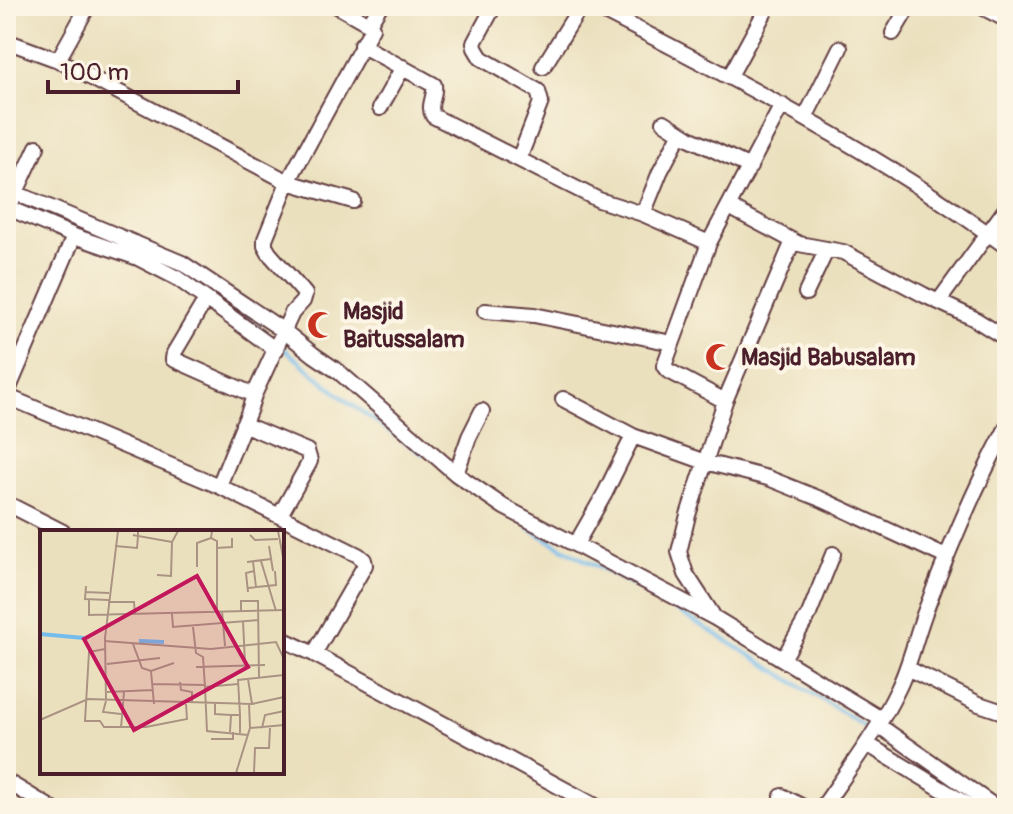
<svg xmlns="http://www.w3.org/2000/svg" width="1013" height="814" viewBox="0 0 1013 814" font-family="Pangolin,sans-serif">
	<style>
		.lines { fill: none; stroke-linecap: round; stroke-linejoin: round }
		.stream { stroke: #74bcec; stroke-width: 4 }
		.street-casing { stroke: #623c41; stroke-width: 18 }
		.street { stroke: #fff; stroke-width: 14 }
		.labels { text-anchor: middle; stroke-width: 8; stroke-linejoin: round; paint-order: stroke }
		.poi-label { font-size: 24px; font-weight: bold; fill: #4a1f2b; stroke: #fcf5e5; text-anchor: start }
		.inset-river { fill: none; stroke: #74bcec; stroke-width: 4 }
		.inset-road { fill: none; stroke: #ab9383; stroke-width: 2 }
		.view { fill: #c2185b; fill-opacity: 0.15; stroke: #c2185b; stroke-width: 4 }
		.inset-edge { fill: none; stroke: #4a1f2b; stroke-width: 4 }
	</style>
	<rect width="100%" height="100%" fill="#fcf5e5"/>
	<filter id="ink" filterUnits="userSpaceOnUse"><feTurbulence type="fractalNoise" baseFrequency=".0125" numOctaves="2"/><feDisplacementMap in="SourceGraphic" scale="16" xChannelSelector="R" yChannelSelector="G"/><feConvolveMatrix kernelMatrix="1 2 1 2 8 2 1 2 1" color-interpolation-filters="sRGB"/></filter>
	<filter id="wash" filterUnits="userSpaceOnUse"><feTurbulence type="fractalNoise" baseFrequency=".006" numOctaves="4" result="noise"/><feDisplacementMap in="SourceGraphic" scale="32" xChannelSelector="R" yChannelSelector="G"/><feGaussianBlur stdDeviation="1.8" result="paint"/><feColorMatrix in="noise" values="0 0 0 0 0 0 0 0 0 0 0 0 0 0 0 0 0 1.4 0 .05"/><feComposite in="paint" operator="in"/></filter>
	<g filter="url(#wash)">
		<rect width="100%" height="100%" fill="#ebe0be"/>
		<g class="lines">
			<!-- stream -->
			<path class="stream" d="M180,272l58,38 111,93 74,51
				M528,527c37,26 79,42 117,65 98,58 195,117 290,181"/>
		</g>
	</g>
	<g filter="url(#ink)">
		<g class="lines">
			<!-- street casing -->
			<g class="street-casing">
				<path id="street" d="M494,6l-20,37 1,5 6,10 57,33 3,11 -22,57
					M593,6c142,73 284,146 414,241
					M980,6l27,14
					M369,24l11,-18
					M893,33l16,-27
					M6,41l52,19 230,122 65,19
					M361,45l73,40c2,11 -7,20 -1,31l166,84 44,14 66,29
					M58,60l30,-54
					M543,67l38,-61
					M730,76l38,-70
					M380,108l23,-41
					M805,118l35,-70
					M664,122l25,16 61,29
					M6,189l176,74 102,68 30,24 25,17 117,102 48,33 211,111 166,101
					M12,201l25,-54
					M6,207l68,29 64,22 39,20 99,72
					M729,207l70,37 44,8 81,43 49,23 34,21
					M643,214l17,-42 20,-38
					M806,293l21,-44
					M206,299l-32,54 -1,6 81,36
					M939,301l68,-94
					M485,311l49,4 138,28
					M6,395l68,-159
					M6,396l213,90 139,69 6,5 1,5 -51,89
					M563,399l70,37 72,26 63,16 55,22 123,57
					M725,401l68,-160
					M243,424l64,27 3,10 -2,4 -28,50
					M456,474l13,-37 13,-26
					M219,486l30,-75 5,-16 38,-82 11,-12 2,-7 -36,-41 -4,-7v-7l23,-57 84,-154 -3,-4 -32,-18
					M6,503l57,29
					M576,544l29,-51 28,-57
					M712,614l-26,-40 -7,-22 9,-37 37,-114 -58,-31 -3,-4 45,-123 73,-138
					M282,639l32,15 285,154
					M783,659l26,-45 24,-60
					M907,668l72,36 24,8 4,-1
					M878,725l116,81
					M867,744l106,64
					M6,781l45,27
					M782,796l23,12
					M822,808c27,-39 56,-77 76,-119 13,-26 18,-55 29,-82 23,-61 49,-122 80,-180"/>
			</g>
			<!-- street -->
			<use href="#street" class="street"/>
		</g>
	</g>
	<!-- icons -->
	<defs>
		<g id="mosque-bare" transform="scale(2.16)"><path d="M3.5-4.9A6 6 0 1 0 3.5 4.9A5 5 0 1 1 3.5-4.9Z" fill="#c8321e" stroke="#fcf5e5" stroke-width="2.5" paint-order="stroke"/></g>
	</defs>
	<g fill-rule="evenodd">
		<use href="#mosque-bare" x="321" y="325"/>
		<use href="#mosque-bare" x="719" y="357"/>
	</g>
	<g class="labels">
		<!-- poi labels -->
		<g class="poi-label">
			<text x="343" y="319">Masjid<tspan x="343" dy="28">Baitussalam</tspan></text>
			<text x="741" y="365">Masjid Babusalam</text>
		</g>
	</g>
	<!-- overview -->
	<g transform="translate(40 530)">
		<rect width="244" height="244" fill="#ebe0be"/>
		<path class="inset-river" d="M0,104l44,4M99,111l25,1"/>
		<path class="inset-road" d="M98,1v5l34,6M238,1l6,31M210,5l5,5 23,-1M171,8l6,3v70M75,16l22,2 1,-12 -5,-1M229,16l4,25M176,18l16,-1v-9M221,31l15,50M207,32l24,-3M213,32l3,25M157,37v-24l14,-5 1,-7M117,45l14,1 1,-34 6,-11M46,56l-1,13 24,1M208,58l28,-3 -1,-14M45,62l24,1M208,62l-2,-19 8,-2M49,70v15l195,-5M68,72h26l1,12M182,81l3,35M201,82v-11h17l1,76M132,84l1,13 85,-7M203,91l2,42M153,97l3,26 7,4 2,30 33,-3M64,111l107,8 47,-5M93,114l9,24 9,3 23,-8M218,114l18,-2 8,17M65,119l-16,3 -4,69h15l4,6h42l41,-8 -1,-15M67,134l53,-6M156,137l69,-2M111,141l3,33M208,149l4,25M140,152l1,8 11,2v11M113,154l52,1M165,158l2,43 41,4M67,162l46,-2M66,170l-1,-62 13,-107M66,171l-3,11 18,2M175,172v12l16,1M200,185l-2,-35 46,-5M0,190l48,-21 164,5 32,-7M81,198l3,-36M210,198l34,-3M222,198l3,-13 19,-4M190,202l1,-17h9v18M171,209h22v-7M196,243l14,-45 -1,-25M214,243l1,-25h14l1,-20"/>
		<path class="view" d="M157,46l51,91 -114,63 -50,-91z"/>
		<rect width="244" height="244" class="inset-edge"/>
	</g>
	<!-- margin -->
	<rect width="1013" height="814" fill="none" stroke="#fcf5e5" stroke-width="32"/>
	<!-- scale -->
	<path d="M48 80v12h190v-12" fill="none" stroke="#4a1f2b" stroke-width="4"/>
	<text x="60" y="80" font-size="24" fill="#4a1f2b" stroke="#fcf5e5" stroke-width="6" paint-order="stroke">100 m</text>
</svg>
